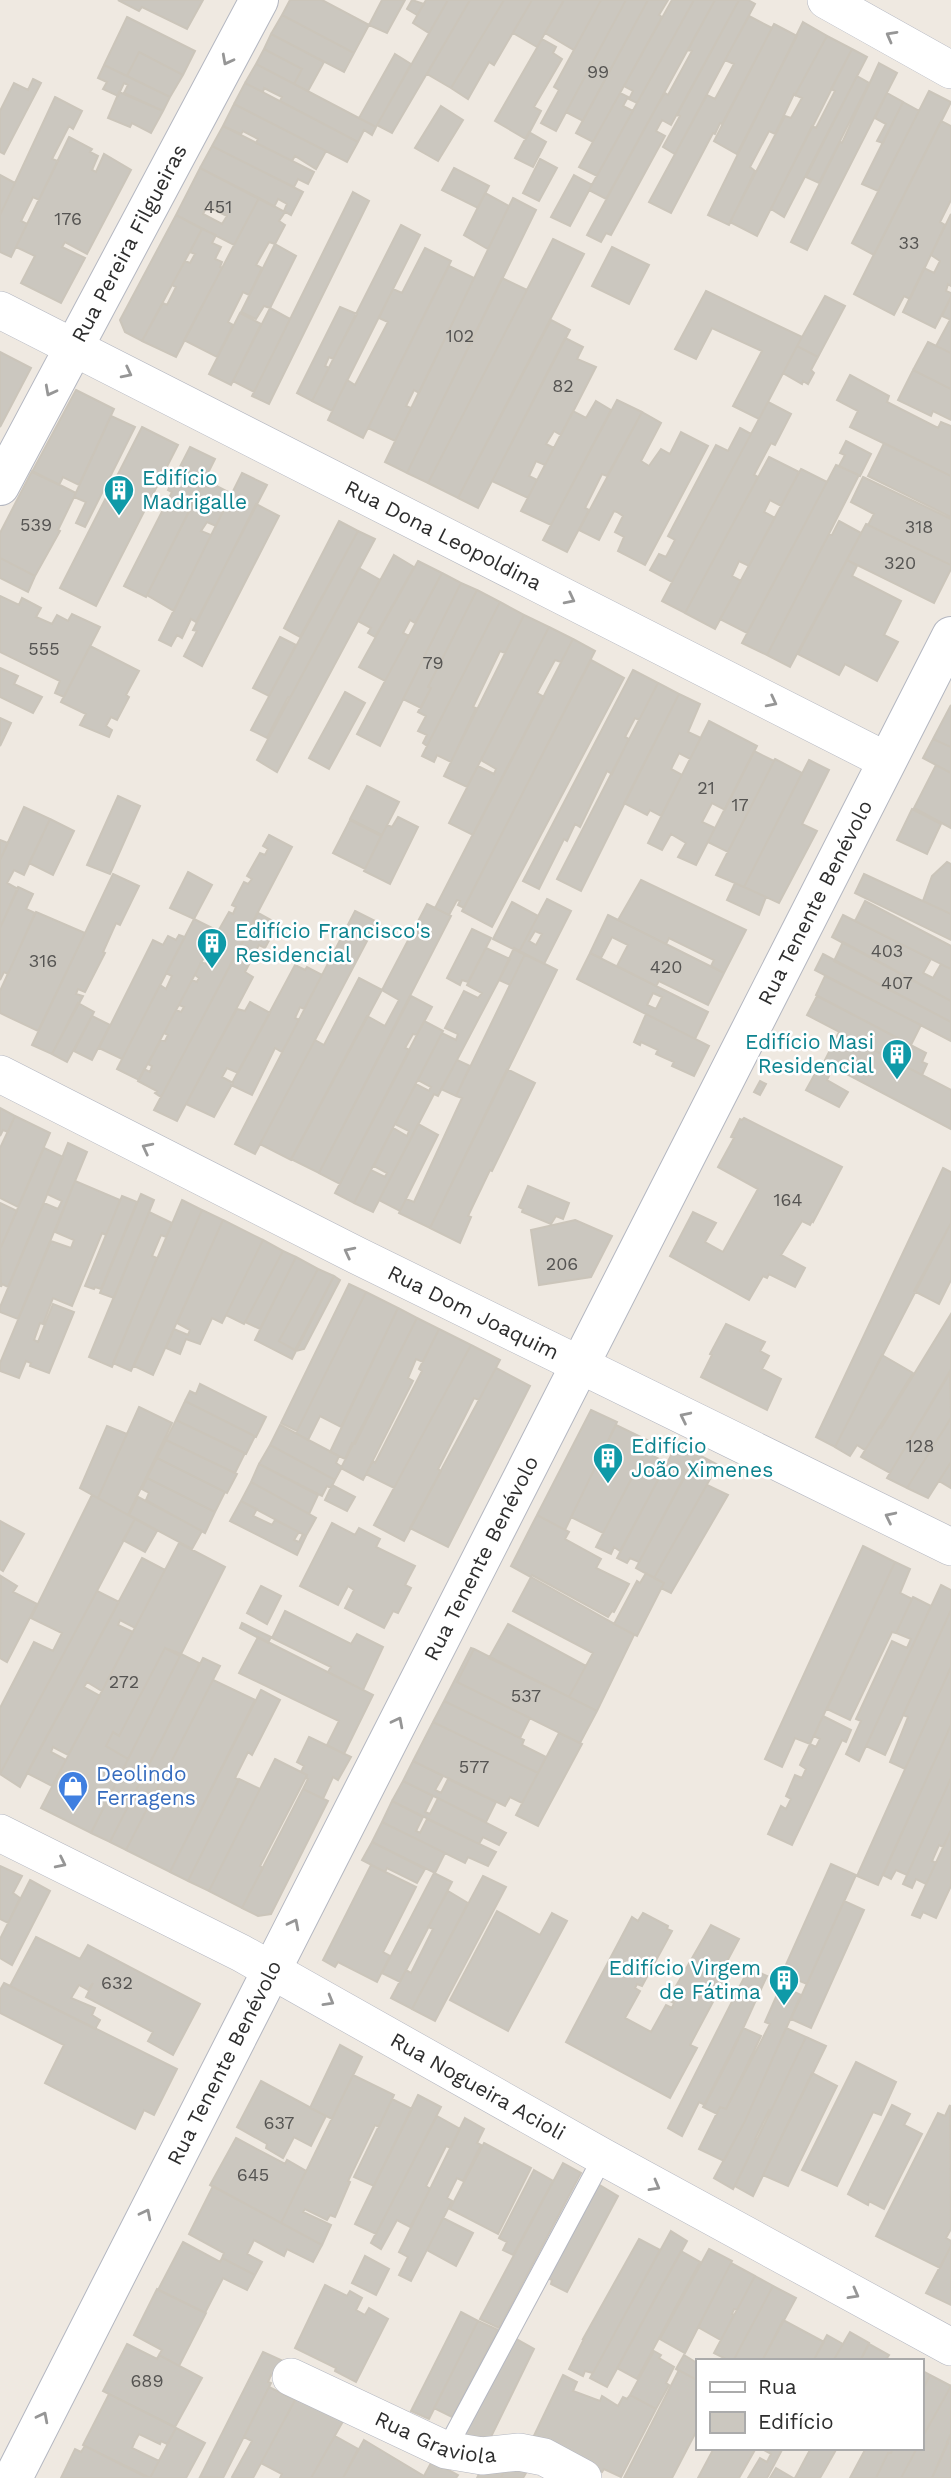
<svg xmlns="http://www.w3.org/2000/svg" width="951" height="2478" viewBox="0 0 951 2478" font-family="'Work Sans',sans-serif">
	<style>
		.building { fill: #cbc7bf; stroke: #cbc5ba; stroke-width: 2; fill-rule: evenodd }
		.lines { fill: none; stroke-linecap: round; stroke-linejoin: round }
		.lane-casing { stroke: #b4b7c1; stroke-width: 21 }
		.street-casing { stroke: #b4b7c1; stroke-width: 38 }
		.secondary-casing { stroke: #b4b7c1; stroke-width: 40 }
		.lane { stroke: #fff; stroke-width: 19 }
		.street { stroke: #fff; stroke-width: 37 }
		.secondary { stroke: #fff; stroke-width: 38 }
		.oneway { stroke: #969696 }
		.labels { text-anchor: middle; stroke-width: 5; stroke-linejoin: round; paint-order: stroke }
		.number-label { font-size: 18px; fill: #555452 }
		.street-label { font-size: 21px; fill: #2e2e2e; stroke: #fff }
		.culture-label { font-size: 21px; fill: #0d838f; stroke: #fff; text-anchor: start }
		.shop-label { font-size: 21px; fill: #366cbe; stroke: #fff; text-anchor: start }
	</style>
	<rect width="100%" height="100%" fill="#efe9e1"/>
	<!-- building -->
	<path class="building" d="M118,0h85l-16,29 -45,-22 -3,4z
		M290,0h32l47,25 -15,28 -72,-38z
		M382,0h23l-18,33 -18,-8z
		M412,0l12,4 -7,11 -10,-6z
		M426,0h22l-19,33 -16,-10z
		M448,0h22l-78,133 -15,-8z
		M470,0h34l-53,88 -24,-14z
		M504,0h28l-38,65 -5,-3 -21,37 -17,-11z
		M532,0h30l1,2 -26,45 -24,-14z
		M564,0h37l-27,50 -29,-17z
		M601,0h25l-70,131 -15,-8 18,-33 -5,-3z
		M626,0h22l-65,121 -17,-9z
		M648,0h20l-9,15 3,2 -69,125 -17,-9z
		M672,0h22l-57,103 -8,-4 4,-8 -9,-5z
		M694,0h21l-109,199 -17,-9z
		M715,0h24l-68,125 -9,-5 -6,11 9,5 -54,99 -5,-2 -5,9 -14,-7 69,-127 9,-15 3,2 24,-44 -4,-1z
		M739,0h9l7,4 -80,150 -12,-7 17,-31 -3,-1z
		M282,15l72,38 -10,19 -73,-38z
		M749,16l23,12 -50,96 -2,-1 -5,11 -2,-1 -42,80 -22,-11 58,-107 8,4 19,-35 -9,-4z
		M127,17l68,34 -12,24 -44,-23 -12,24 -23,-11z
		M803,22l24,14 -32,59 -1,-1 -19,40 -6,-3 -19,36 5,4 -26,54 -21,-10z
		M774,24l23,12 -60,118 -23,-13z
		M271,34l53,28 -16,29 -14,-7 8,-15 -38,-20z
		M827,36l25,13 -95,187 -27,-14 55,-106 6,2 11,-20 -7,-3z
		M542,39l14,8 -3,6 9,6 -28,48 7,4 -15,28 -31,-18z
		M264,49l38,20 -8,15 -38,-20z
		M852,49l15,8 -83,160 -13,-8 41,-83 4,2 19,-37 -4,-2z
		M139,52l44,23 -13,22 -43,-21z
		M395,54l16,10 -35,63 -17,-9z
		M879,63l18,10 -90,177 -16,-8 49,-100 2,1z
		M256,64l120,63 -4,8 -8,-5 -6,12 -78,-41 2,-4 -18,-9 -1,4 -18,-9z
		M104,65l66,32 -7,14 -39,-18 4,-8 -4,-2 -6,13 -15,-7 4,-7 -9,-4z
		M857,76l12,7 -50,100 -13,-6z
		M33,79l8,4 -37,71 -4,-2v-41l14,-28 14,7z
		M245,83l113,59 -11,20 -113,-58z
		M929,91l22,11 -77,153 -22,-12z
		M119,92l44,19 -12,22 -19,-10 -2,4 -22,-9z
		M620,93l8,4 -5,9 10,5 -36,65 -18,-9z
		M887,93l16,9 -20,41 -6,-2 9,-17 -11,-6z
		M55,97l27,14 -9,18 -4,-3 -17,33 6,2 -19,39 -6,-3 -12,24 6,3 -16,33 -11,-5v-37z
		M903,102l16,9 -41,80 -16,-7z
		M234,104l92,47 -10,18 -21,-13 -3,5 -36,-18 2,-4 -15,-8 -2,3 -18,-8z
		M441,106l22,14 -25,41 -23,-13z
		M941,121l10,5v74l-11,22 5,3 -35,74 -6,-3 -10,19 -40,-21z
		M223,126l91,46 -6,12 -10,-5 -4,8 -82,-41z
		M529,132l17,10 -13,25 -18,-9z
		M69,137l23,12 -2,3 8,4 -6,14 4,2 8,-18 27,16 -44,84 -22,-12 -3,5 23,11 -24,45 -40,-20 14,-27 -19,-9z
		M212,146l91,46 -12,23 -7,-4 3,-7 -9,-5 -4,8 -74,-39z
		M540,159l17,9 -18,33 -16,-8z
		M200,168l59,30 -25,47 -58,-30zM207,206l20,10 -5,8 -19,-10z
		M454,168l35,18 -11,22 -36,-18z
		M0,175l15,8 -15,32z
		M574,175l18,10 -22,41 -19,-9z
		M353,192l16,9 -100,203 -17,-8z
		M485,193l24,13 -21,43 -24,-14z
		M259,198l26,14 -6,9 6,4 -10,19 -6,-2 -13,23 6,3 -13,27 -6,-3 -15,30 5,3 -16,32 -33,-17z
		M513,198l23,12 -129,263 -22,-11z
		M951,214v72l-3,-2 -2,7 5,2v4l-16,31 -32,-16 21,-44 10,5 6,-12 -9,-6z
		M176,215l26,14 -60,112 -17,-9 -5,-12z
		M401,225l19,10 -88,176 -20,-10z
		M202,229l14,6 -4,8 9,4 -6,12 7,3 -2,5 2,1 -46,89 -34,-16 21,-38 4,2 9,-18 -4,-2 13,-24 5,2 5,-9 -5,-2z
		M553,239l31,15 -126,244 -30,-15z
		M275,244l21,12 -26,52 -6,-2 -8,13 -15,-7z
		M612,247l37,18 -20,39 -37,-18z
		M425,248l26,13 -88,177 -35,-18 19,-40 8,5 33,-63 -9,-4 14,-29 9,4z
		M449,266l25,12 -55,115 -5,-3 -8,16 5,2 -16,33 -27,-13z
		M502,278l25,12 -99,193 -21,-10z
		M706,291l96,46 -43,82 -26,-13 29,-55 -50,-23 -16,31 -21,-10z
		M825,296l20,10 -27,51 -21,-11z
		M951,297v23l-9,-4z
		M340,307l17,7 -24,45 -4,-2 -4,9 4,2 -17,33 -15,-8z
		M270,308l20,11 -36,73 -21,-11z
		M240,313l21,11 -30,61 -22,-11z
		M551,320l19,10 -92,178 -20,-10z
		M950,320h1v33l-15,-7z
		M565,338l18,9 -6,12 19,8 -35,68 -7,-4 -8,13 8,4 -9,17 -9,-4 -7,15 8,4 -9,18 -36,-17z
		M928,342l23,11v36l-38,-19z
		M797,346l21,11 -7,13 3,3 -6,11 -5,-3 -1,3 -19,-11z
		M0,352l31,16 -31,59z
		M913,370l38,19v31l-18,-9 -2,5 -33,-16z
		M850,375l39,21 -2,6 51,26 3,-6 10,4v50l-101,-49 8,-16 -21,-11z
		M76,390l38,19 -35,76 -16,-8 -4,8 -27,-13z
		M617,400l25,12 -35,64 -5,-2 -17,34 4,2 -22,42 -24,-12z
		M596,401l15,9 -60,115 -30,-14 52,-100 13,7z
		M768,402l23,12 -16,31 -4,-2 -17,32 4,2 -73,136 -23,-12z
		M642,412l19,11 -20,38 8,5 12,-17 9,5 11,-22 27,14 -63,119 -27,-14 6,-14 -9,-5 8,-16 -6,-4 -3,-1 -15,29 -20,-10z
		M111,416l24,11 -50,100 -9,-4 10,-21 -12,-5z
		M142,427l36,18 -82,161 -36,-18z
		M740,428l11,6 -79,148 -22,-12 9,-16 7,3 9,-17 -7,-4 48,-91 12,6z
		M846,441l25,13 -11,22 -21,-10 6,-11 -5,-2z
		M884,443l67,33v41l-83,-41z
		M190,447l25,12 -69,138 -22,-11 48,-94 -4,-2z
		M769,457l30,15 -18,34 -11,-6 -6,12 11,6 -26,48 -10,-5 -7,15 9,5 -26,48 -30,-16z
		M836,465l23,10 -92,180 -25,-12z
		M801,469l26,13 -80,151 -27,-14z
		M32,471l44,22 -18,37 2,1 -25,45 -35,-18v-25z
		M242,473l25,12 -71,137 -5,-3 -9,19 -5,-3 -6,11 -12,-6z
		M863,477l88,42v46l-83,-40 6,-11 -23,-12z
		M205,480l27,14 -16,32 -9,-4 -6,9 10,4 -37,76 -27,-16z
		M256,504l23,12 -77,150 -18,-10 13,-25 -4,-1z
		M339,521l19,10 -58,106 -16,-9z
		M839,521l22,12 -71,134 -23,-12 62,-121 3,1z
		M866,524l85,41v4l-17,34 -87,-43z
		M358,531l17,8 -85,159 -2,-1 -21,41 -16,-8z
		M394,555l20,12 -39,70 -7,-4 3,-5 -13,-7z
		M0,558l35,18 -7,16 -28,-14z
		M847,560l10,6 -5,10 49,25 -17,34 14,7 -21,39 -32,-17 -6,11 -41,-21z
		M418,561l24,12 -27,50 -5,-3 -7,13 6,3 -24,45 -26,-14z
		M359,568l21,12 -103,192 -20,-12z
		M442,573l19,10 -81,163 -23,-12z
		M461,583l16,7 -49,97 3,1 -10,20 -18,-9z
		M477,590l23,12 -73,144 -4,-3 4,-8 -9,-4 8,-15 -8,-4 13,-24 -3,-1z
		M0,596l19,9 3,-7 19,10 -5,9 16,7 5,-9 11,6 4,-7 28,13 -36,70 -9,-4 5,-12 -60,-29z
		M500,602l24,13 -19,38 -5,-2 -27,56 3,1 -25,54 -14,-7 -3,7 -12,-6z
		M524,615l25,12 -82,160 -23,-11z
		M549,627l24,12 -12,23 -6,-2 -18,33 7,4 -71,138 -24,-12 29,-57 16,8 2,-5 -15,-9z
		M280,637l16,8 -27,51 -16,-8z
		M573,639l22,12 -131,257 -6,-3 2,-4 -3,-1 -8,15 -14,-7z
		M90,646l49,25 -13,24 3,2 -12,23 -6,-3 -5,9 6,4 -3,7 -29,-12 6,-11 -25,-12z
		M591,660l33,18 -132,249 -30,-16z
		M0,668l18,8 -4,8 28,13 -9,16 -33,-16z
		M633,670l25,13 -19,37 -4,-2 -10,19 4,2 -17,35 -5,-3 -27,56 -5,-3 -8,17 -3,-2 -25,50 -16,-8z
		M658,683l21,11 -98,197 -24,-12z
		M345,692l20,11 -36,66 -20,-11z
		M679,694l21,10 -12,28 13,6 -11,21 -11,-6 -8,16 11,6 -21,41 -11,-6 -3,5 -23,-12z
		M951,705v42l-18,-8z
		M0,718l11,5 -11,23z
		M709,721l48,25 -32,64 -13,-7 -10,19 13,6 -19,37 -18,-8 8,-14 -15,-9 -9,16 -14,-7z
		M933,739l18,8v26l-28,-15z
		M754,751l20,10 -46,91 -20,-10z
		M775,759l27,14 -58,114 -28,-12z
		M809,760l20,10 -27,54 15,7 -38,72 -35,-16z
		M936,765l15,8v55l-37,-20z
		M367,786l32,16 -17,33 -32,-16z
		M118,796l22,10 -30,68 -23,-9z
		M24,807l26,12 -26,56 -10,-5 -7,13 11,6 -18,39v-68z
		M912,809l29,15 -14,30 -30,-14z
		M398,817l20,10 -28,57 -26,-13 23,-46 5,2z
		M50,819l24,12 -21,44 -24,-12z
		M350,820l31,16 -16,33 -32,-16z
		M269,835l23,12 -131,250 -6,-4 2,-2 -19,-10 6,-12 6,3 2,-6 -4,-2 13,-24 4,1 3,-6 -4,-2 12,-23 5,2 3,-5 -5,-2 13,-25 5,2 2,-4 -4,-3 6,-13 5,2 5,-9 -4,-2 6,-13 5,3 3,-6 -5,-2 13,-23 4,2 3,-7 -4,-2 12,-23 4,2 4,-5 -5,-3 13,-23 5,2 3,-6 -5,-3z
		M0,840l8,3 -8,17z
		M947,862l4,2v50l-28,-13 9,-25z
		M188,872l24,13 -18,34 -24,-11z
		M113,874l26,12 -19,39 -4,-2 -13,29 2,1 -20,39 -7,-3 -2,5 7,2 -31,58 -20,-9z
		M864,874l87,40v26l-96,-47z
		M641,880l105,50 -22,43 -13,-7 3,-6 -45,-22 -3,6 -48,-24z
		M735,883l31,14 -7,18 -32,-15z
		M18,887l15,7 -7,15 9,4 -27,61 -4,-2 -4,8v-52z
		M547,899l24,12 -27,53 -25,-12zM535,931l7,3 -6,11 -7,-4z
		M865,901l86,45v23l-96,-48z
		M512,902l26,14 -19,36 -26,-13z
		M427,904l24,12 -132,257 -28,-14 76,-143 18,10 14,-26 -17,-10z
		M355,911l22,11 -122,232 -20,-10z
		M36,912l49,21 -47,98 -38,-18v-22z
		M258,913l20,11 -13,24 -6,-3 -14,27 8,5 -76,144 -23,-11z
		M608,915l116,58 -16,32 -49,-24 -3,5 -39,-20 11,-21 -16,-8 -11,21 -11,-5z
		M843,915l88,44 -8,14 10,5 8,-14 10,5v32l-119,-64z
		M194,919l24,12 -79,149 -22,-11 43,-84 6,4 6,-13 -6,-3z
		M472,929l19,9 -23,44 -6,-2 -2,5 -13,-7z
		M179,935l6,2 -63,122 -23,-11 54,-108 10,5 5,-9 8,4z
		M843,942l108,59v21l-117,-61z
		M486,948l24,11 -72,137 -4,-2 -61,118 -19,-9 17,-33 14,7 2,-4 -13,-7 19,-38 14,8 2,-5 -14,-7 21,-40 13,7 2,-4 -13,-7 24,-47 14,7 2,-6 -13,-6 19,-37 14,7 4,-5 -15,-8z
		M514,948l11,6 -15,31 -11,-5z
		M590,953l118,59 -13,27 -118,-60zM653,993l9,4 -6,12 -9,-4z
		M525,954l32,16 -127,258 -31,-15 7,-14 8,3 48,-104 -6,-2z
		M823,954l128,68v19l-136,-71z
		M295,965l10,5 2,-3 15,8 -18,34 -4,-2 -5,11 4,2 -17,32 -7,-4 -23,47 -21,-10z
		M825,976l96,49 -10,20 -95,-50z
		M359,978l23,12 -91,170 -31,-16 55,-104 9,5z
		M411,996l21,11 -15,28 -4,-1 -8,14 5,2 -70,134 -21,-11z
		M817,996l109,57 -4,9 5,2 -5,11 -115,-60z
		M250,1002l20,11 -32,60 -11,-5 -5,9 11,6 -19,34 -28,-13 51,-95 8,2z
		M78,1003l16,9 -27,50 -15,-8z
		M646,1014l63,32 -15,30 -22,-10 2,-4 -18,-8 2,-4 -17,-8 -1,3 -6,-3z
		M92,1016l18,9 -18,35 -18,-9z
		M424,1021l19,10 -89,172 -19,-10z
		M839,1032l112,58v39l-127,-67z
		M457,1060l13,6 -14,30 -15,-7z
		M507,1069l28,14 -43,88 -2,-1 -22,46 3,1 -11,26 -30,-15z
		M817,1070l12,6 -2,4 21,12 -9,15 -33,-17z
		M760,1081l6,3 -6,11 -6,-3z
		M0,1108l15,8 -7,16 -5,-2 -3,6z
		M15,1116l35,17 -32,74 -18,-9v-50z
		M744,1118l98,49 -29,55 -1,-1 -2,4 -8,-4 -21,34 24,13 -10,19 -26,-13 -2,4 -4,-2 -14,24 -79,-44 23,-44 23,11 -11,19 18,10 35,-63 -40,-22 16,-29 -3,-1 9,-18 2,1z
		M418,1124l20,11 -38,76 -21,-11z
		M68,1143l19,9 -69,167 -18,-7v-5l44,-104 14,6 4,-8 -15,-7z
		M44,1148l19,9 -55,130 -6,-3 -1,3 -1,-38z
		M943,1168l8,4v51l-116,224 -19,-10z
		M75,1181l45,19 -14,35 -4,-2 -30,73 -19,-8 -10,26 -3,-1 -6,17 4,2 15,-38 21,8 -25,61 -19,-7 1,-3 -5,-2 -7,17 -19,-7v-8l51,-122 20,7 3,-8 -19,-8z
		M528,1186l41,17 -6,16 -7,-3 -5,8 -29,-12 1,-3 -4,-2z
		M141,1194l13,6 -40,98 -14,-5z
		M122,1196l15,6 -36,87 -6,-2 -1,2 -9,-3z
		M182,1200l20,10 -71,161 -18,-8z
		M0,1203l17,8 -17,38z
		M202,1210l21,10 -70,155 -19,-9z
		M149,1212l23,11 -6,14 -5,-2 -9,21 5,2 -45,109 -23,-10z
		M223,1220l40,20 -41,83 -10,-5 -12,26 -14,-5 -6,15 -14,-6 8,-19 14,6 2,-5 -13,-7z
		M575,1220l37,16 -21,41 -52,8 -8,-55z
		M951,1223v57l-12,24 -25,-13z
		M263,1240l20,11 -39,73 -18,-9z
		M283,1251l13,6 -36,72 -15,-7z
		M296,1257l22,12 -39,72 17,10 -4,8 -37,-19z
		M318,1269l16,7 -39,74 -16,-9z
		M334,1276l6,4 -36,69 -8,2z
		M349,1284l17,8 -69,139 -16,-8z
		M366,1292l32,16 -57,119 -21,-11 -12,24 -12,-7z
		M398,1308l19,10 -62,126 -3,-1 -7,16 -15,-7z
		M951,1314v57l-61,102 -29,-16 18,-30 2,1z
		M417,1318l22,11 -16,33 -7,-3 -8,19 5,3 -50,99 -22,-12z
		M726,1324l39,18 -5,9 9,5 -7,13 19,10 -14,31 -66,-33 11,-22 -2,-1z
		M439,1329l32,16 -77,143 -28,-14 7,-13 2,2 47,-92 -3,-2z
		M471,1345l29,15 -21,40 -5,-2 -8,16 -28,55 3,2 -37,70 -30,-16z
		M882,1355l31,18 -48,77 -8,-5 -7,11 -15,-9z
		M496,1368l34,18 -82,161 -38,-19z
		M950,1371l1,47 -44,70 -20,-10z
		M200,1384l66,33 -10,20 -71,-36 5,-10 6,3z
		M185,1401l70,35 -9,18 -70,-34z
		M139,1407l33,16 -44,92 -30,-17z
		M591,1410l26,12 -52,108 -28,-15z
		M951,1418v44l-23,36 -21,-10z
		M176,1420l69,33 -10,20 -69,-33z
		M280,1425l59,31 -3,7 6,4 -7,13 -65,-35z
		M616,1425l35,17 -48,91 -32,-16z
		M107,1426l20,8 -29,64 -18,-10z
		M166,1440l71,34 -10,19 -70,-35z
		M270,1445l65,35 -4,8 -4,-2 -5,10 -63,-32z
		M676,1446l19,10 -56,106 -9,-4 -3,5 -10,-5z
		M645,1452l22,11 -47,88 -6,-4 -3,7 -15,-7z
		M697,1454l21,11 -64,113 -18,-10z
		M157,1458l68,34 -10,20 -68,-34z
		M951,1462v26l-12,-7z
		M259,1464l59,31 -9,19 -58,-32z
		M147,1478l68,34 -10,21 -59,-33 3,-7 -7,-4z
		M251,1482l65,36 -10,18 -65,-35z
		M332,1485l23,12 -8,14 -22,-11z
		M707,1485l21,10 -57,98 -10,-5 3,-5 -10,-5z
		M92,1495l43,24 -135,255v-66l34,-66 19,9 9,-18 -31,-15z
		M138,1497l64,34 -10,18 -63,-34z
		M241,1501l16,8 -4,7 19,9 3,-5 24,12 -5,8 5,2 4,-8 3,2 -9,19 -67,-34z
		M537,1515l32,17 -4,7 36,20 -5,9 33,16 -15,28 -2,-1 -4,6 -76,-42 -1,2 -20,-11z
		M135,1519l22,12 -12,21 -22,-12z
		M0,1521l24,13 -21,37 -3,-2z
		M332,1523l23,12 4,-7 21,11 -4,8 39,19 -10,19 6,3 -13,25 -5,-2 -9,17 -39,-20 9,-18 -6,-4 -10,19 -38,-19z
		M179,1543l46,24 -44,87 -16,-6 -46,88 -6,-4 -7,14 22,13 -37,74 -50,-25z
		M863,1546l32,16 -85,182 -15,-6 -13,29 -17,-8z
		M142,1558l23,12 -30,58 -15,-8 -2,5 15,7 -31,59 -15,-9 -3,5 16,9 -32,59 -15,-8 -2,5 15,8 -14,26 -25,-13z
		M895,1562l15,7 -10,24 12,6 -16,34 -4,-1 -42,88 -23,-11z
		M646,1573l18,10 -27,53 -23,-12 23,-43 3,2z
		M1,1576l16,10 -4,6 24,12 -30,58 -7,-4z
		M531,1577l103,58 -37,76 -28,-14 24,-44 -80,-42z
		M941,1585l10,5v20l-66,145 -19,-9z
		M261,1586l20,10 -14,28 -20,-11z
		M97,1591l22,11 -99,185 -20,-13z
		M913,1597l18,9 -72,155 -13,-7 15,-33 -5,-2 36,-78 15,7 4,-9 -15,-6z
		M951,1610v57l-46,102 -15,-7 18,-45 -5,-2z
		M285,1611l66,33 6,-10 26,13 -20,43 -35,-18 3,-5 -59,-29z
		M242,1623l29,14 -3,6 -28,-15z
		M508,1624l78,42 -17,31 -80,-39z
		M258,1637l115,58 -29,59 -17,-9 12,-24 -100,-48z
		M165,1648l15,8 -52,103 -22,-13 7,-14 6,4z
		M471,1648l3,1 -17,33 73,36 -10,20 -76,-37z
		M474,1649l123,62 -17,32 -123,-61z
		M181,1654l18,9 -1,4 -88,175 -19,-9z
		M203,1658l17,8 -94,184 -16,-8z
		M951,1667v58l-73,160 -21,-9z
		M213,1680l42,20 -85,172 -44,-22z
		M261,1690l19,10 -28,55 -4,-3 -13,26 4,2 -51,101 -18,-9z
		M444,1701l80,39 -2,5 24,12 -8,16 -105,-51z
		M823,1716l28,14 -5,12 -4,-2 -50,105 -24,-11 13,-28 5,3 5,-10 -5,-3 9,-21 7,3 4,-9 -6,-4 10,-21 6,3 4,-8 -6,-3z
		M433,1722l105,51 -16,30 -12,-6 -5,9 -92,-45z
		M951,1725v53l-44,97 -11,-5 -5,9 -8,-4z
		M559,1733l23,11 -44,82 -22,-11z
		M309,1737l42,20 -13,23 -5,-3 -10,22 -20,-10 5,-10 -2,-1 1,-3 -6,-3 3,-6 -7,-4z
		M275,1759l32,16 -47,91 3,2 -21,40 -33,-17z
		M413,1761l30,15 -8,14 6,3 7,-14 48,23 -10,20 -83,-41z
		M951,1778v52l-8,17 -4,-2 -7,16 4,2 -10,21 -10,-5 -4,9 -9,-4z
		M239,1779l21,10 -51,102 -21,-10z
		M403,1781l30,15 -8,16 5,2 8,-16 68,35 -7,12 -16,-8 -4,7 -87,-43z
		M303,1789l25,12 -57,113 -13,2 -16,-8z
		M392,1801l31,16 -7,14 4,2 7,-14 69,33 -8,14 -20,-9 -3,6 -83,-41z
		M382,1822l63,31 -10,20 -63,-31z
		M951,1830v56l-15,32 -13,-6 -3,6 -8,-3z
		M372,1842l53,27 -8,14 -30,-15 -2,4 -23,-12z
		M831,1864l25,11 -49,109 -12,-5 -5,11 11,5 -56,126 -21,40 -25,-12 21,-42 6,2 44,-85 -5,-2 19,-43 -4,-1z
		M371,1865l45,22 -33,65 7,4 -13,26 -39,-20 -3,5 -12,-7z
		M0,1866l22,10 -9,17 7,5 -12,25 -8,-4z
		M434,1873l18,9 -52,100 -18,-9z
		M483,1876l23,11 -71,134 -23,-12z
		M30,1880l20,11 -38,74 -12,-7v-19z
		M448,1891l20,12 -56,106 -21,-11 15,-28 5,3 22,-44 -5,-2z
		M844,1901l20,9 -53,118 -20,-9z
		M497,1911l43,24 12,-22 15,8 -59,110 -58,-31z
		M643,1913l25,13 -1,3 5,2 -30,55 -5,-2 -2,4 5,3 -15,27 26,14 15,-27 6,3 2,-5 -6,-3 43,-75 28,14 -15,28 6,3 -40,75 7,3 -27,50 -104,-56 66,-125 6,4z
		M36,1937l44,22 8,-14 112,59 -27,51 -25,-14 5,-9 -67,-35 7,-14 -5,7 -9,-5 -8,13 24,10 -3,7 8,5 -5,9 -85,-43z
		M749,1968l18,8 -37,81 -25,48 -6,-3 -17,34 -14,-8z
		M4,1983l173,86 -23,46 -10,-5 -9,19 -90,-46 19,-38 -64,-32v-23z
		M743,2028l18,8 -35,73 -6,-2 -3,7 -14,-7z
		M786,2028l20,9 -35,74 -2,-1 -14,29 2,1 -24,49 -19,-11 31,-57z
		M806,2037l20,9 -73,150 -18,-10z
		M340,2045l22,12 -30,62 -22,-11z
		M856,2062l40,20 -15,33 -8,-3 -36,74 -35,-16z
		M812,2073l25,13 -49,100 -25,-11z
		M353,2075l41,20 -15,32 -4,-2 -27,56 2,1 -15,35 -5,-2 -3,5 -22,-11 -2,3 28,13 -9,20 -41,-22z
		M261,2081l65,35 -15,30 -17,-9 -11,21 -17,-10 1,-4 -30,-17z
		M418,2095l23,12 -65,127 -21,-10z
		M392,2099l20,10 -38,77 -20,-9z
		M892,2105l18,9 -6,11 18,9 -38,75 -15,-8 -1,4 -20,-11z
		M950,2105l1,124 -5,9 5,3v5l-11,22 -64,-32 62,-123 7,3z
		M437,2116l23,13 -9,19 -5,-2 -20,40 4,3 -20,38 -13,-7 -16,29 -10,-6z
		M465,2118l19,11 -7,14 4,2 -18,36 -6,-3 -10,20 5,3 -41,80 -12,-6 9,-18 -9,-5z
		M236,2138l49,26 2,-4 19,11 -25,52 -71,-38z
		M484,2143l47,25 -33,66 -48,-25z
		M563,2163l18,10 -82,155 -19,-9z
		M534,2170l19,11 -40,74 -10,-5 4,-8 -8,-4z
		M598,2184l20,12 -51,96 -16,-8 1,-4 -5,-2z
		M213,2186l109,59 -9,17 -26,-13 -3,7 -30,-16 -7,14 15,8 -7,13 -33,-17 2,-5 -35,-19z
		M443,2218l30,15 -17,33 -29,-16z
		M671,2231l16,10 -80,146 -17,-9z
		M639,2239l21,11 -67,123 -8,-2 -2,5 -14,-7 15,-30h-1z
		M183,2242l37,20 2,-4 33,17 -8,15 -24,-12 -18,35 -47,-23z
		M951,2246v59l-25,-12z
		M709,2249l23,12 -47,92 -25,-14z
		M681,2251l19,11 -63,117 -20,-11z
		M365,2256l24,13 -13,26 -24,-12z
		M731,2263l24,13 -18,34 -3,-1 -2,5 2,1 -13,25 -23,-13z
		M755,2276l18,10 -40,75h-3l-16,-8z
		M325,2285l22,11 3,-5 12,7 -6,12 9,5 4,-7 19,11 -32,63 -21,-11 1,-3 -41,-20z
		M773,2286l23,12 -34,63h-29z
		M157,2289l49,24 -27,53 -20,-11 3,-5 -28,-15z
		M461,2312l17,9 -49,98 -18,-8z
		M783,2320l41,22 -11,19h-51z
		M478,2321l20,9 -46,87 -18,-9z
		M850,2332l19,11 -9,18h-27z
		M827,2335l16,9 -10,17h-20z
		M513,2337l21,12 -47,96 -25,-12z
		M127,2344l30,15 2,-4 43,23 -27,49 -72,-36z
		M869,2344l20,11 -4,6h-25z
		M654,2351l7,4 -2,3 15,9 -8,16 3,2 -13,24 -26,-14z
		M263,2352l20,9 -9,16 -3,-2 -3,7 3,1 -48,95 -23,-1z
		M684,2355l13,8v17l-21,-11z
		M679,2370l18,10v50l-25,48h-48z
		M921,2370l9,5 -9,18z
		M563,2375l14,7 -4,9 27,10 2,-5 16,10 5,-9 4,2 3,-4 26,14 -35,68 -17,-8 -2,3 -31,-15 -40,-15z
		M930,2375l21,11 -30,54v-47z
		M951,2386v48l-19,44h-31l16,-30h4v-8z
		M269,2387l26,13 -42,78h-19l-2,-1 20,-36 -8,-4z
		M299,2393l47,23 -35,62h-31l2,-4 -21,-11z
		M109,2394l67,34 -9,16 -6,-3 -1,3 -21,-10 -4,7 -3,7 27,13 -9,17 -67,-33z
		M176,2428l29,15 -19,35h-36z
		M951,2434v44h-19l16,-35 -1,-1z
		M335,2436l23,13 -15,29h-32z
		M364,2440l60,36 8,-15 26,14 -2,3h-113z
		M85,2446l39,20 24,12h-87l14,-29 6,3z
		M714,2448h42l-17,30h-41z
		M765,2448h18l-16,30h-19l12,-20 7,4 4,-8 -7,-4z
		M811,2448h26l-17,30h-25z
		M866,2448h27l-2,5h-3l-12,25h-26z
		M893,2448h24l-16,30h-25l12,-25h3z
		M486,2460l20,5 -5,13h-24z
		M508,2460l21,8 -6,10h-22z
		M776,2468l17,10h-23z"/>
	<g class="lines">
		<!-- lane casing -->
		<g class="lane-casing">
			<path id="lane" d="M446,2450l157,-293"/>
		</g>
		<!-- street casing -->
		<g class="street-casing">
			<g id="street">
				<path d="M826,0l125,70"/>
				<path id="s1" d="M0,310l887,451"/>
				<path id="s2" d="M0,1074l356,181 595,292"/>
				<path id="s3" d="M0,1833l241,120 362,204 348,190"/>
				<path id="s4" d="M291,2377l155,73 36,6 37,-4 25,5 39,21"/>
			</g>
		</g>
		<!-- secondary casing -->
		<g class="secondary-casing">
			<g id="secondary">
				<path id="s5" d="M0,486l259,-486"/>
				<path id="s6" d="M13,2478l938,-1842"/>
			</g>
		</g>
		<!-- lane -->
		<use href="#lane" class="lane"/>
		<!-- street -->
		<use href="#street" class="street"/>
		<!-- secondary -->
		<use href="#secondary" class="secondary"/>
	</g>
	<!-- one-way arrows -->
	<defs><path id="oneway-chevron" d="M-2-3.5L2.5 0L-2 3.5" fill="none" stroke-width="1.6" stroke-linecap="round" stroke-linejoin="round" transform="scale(1.75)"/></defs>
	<g class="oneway">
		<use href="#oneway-chevron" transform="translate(891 36) rotate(-151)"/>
		<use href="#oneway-chevron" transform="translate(227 60) rotate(118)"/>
		<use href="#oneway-chevron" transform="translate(127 373) rotate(27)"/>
		<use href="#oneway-chevron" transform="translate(50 391) rotate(118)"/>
		<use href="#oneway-chevron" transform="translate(570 599) rotate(27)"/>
		<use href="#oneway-chevron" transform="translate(772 702) rotate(27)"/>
		<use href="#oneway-chevron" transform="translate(147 1148) rotate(-153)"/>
		<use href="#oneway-chevron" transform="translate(349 1252) rotate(-153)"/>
		<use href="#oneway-chevron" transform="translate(685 1417) rotate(-154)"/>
		<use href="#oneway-chevron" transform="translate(890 1517) rotate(-154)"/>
		<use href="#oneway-chevron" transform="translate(398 1722) rotate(-63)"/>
		<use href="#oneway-chevron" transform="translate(61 1863) rotate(26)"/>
		<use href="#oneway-chevron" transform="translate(294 1924) rotate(-63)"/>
		<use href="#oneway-chevron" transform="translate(329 2001) rotate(30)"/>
		<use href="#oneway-chevron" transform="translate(655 2186) rotate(29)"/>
		<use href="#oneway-chevron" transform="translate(146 2214) rotate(-63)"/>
		<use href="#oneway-chevron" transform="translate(854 2294) rotate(29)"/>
		<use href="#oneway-chevron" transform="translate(43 2417) rotate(-63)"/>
	</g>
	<!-- icons -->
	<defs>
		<g id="building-pin" transform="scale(1.575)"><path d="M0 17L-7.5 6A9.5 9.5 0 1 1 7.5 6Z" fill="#0f9aa8" stroke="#fff"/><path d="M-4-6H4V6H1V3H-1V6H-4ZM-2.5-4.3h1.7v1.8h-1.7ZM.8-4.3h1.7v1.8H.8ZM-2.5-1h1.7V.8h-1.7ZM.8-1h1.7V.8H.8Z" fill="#fff"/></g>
		<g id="shop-pin" transform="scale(1.575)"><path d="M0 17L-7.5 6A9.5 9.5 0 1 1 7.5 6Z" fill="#3f7fe0" stroke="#fff"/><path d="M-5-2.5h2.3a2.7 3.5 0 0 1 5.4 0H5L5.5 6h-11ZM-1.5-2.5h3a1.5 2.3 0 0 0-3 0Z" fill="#fff"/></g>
	</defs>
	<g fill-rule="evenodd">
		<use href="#building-pin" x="119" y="490"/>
		<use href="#building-pin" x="212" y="943"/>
		<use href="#building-pin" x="897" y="1054"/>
		<use href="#building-pin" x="608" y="1458"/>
		<use href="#shop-pin" x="73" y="1786"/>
		<use href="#building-pin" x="784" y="1980"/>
	</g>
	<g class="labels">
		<!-- number labels -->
		<g class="number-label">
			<text x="598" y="78">99</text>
			<text x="218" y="213">451</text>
			<text x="68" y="225">176</text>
			<text x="909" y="249">33</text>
			<text x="460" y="342">102</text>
			<text x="563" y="392">82</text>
			<text x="36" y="531">539</text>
			<text x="919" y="533">318</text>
			<text x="900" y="569">320</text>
			<text x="44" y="655">555</text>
			<text x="433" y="669">79</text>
			<text x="706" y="794">21</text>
			<text x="740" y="811">17</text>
			<text x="887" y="957">403</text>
			<text x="43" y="967">316</text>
			<text x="666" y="973">420</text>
			<text x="897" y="989">407</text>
			<text x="788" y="1206">164</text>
			<text x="562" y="1270">206</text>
			<text x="920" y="1452">128</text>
			<text x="124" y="1688">272</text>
			<text x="526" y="1702">537</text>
			<text x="474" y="1773">577</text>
			<text x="117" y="1989">632</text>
			<text x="279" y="2129">637</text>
			<text x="253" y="2181">645</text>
			<text x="147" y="2387">689</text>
		</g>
		<!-- street labels -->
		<g class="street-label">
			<text dy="7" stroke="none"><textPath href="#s5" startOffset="275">Rua Pereira Filgueiras</textPath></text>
			<text dy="7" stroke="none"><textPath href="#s1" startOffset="497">Rua Dona Leopoldina</textPath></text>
			<text dy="7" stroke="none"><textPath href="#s6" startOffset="1768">Rua Tenente Benévolo</textPath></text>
			<text dy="7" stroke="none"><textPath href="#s2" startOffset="530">Rua Dom Joaquim</textPath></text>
			<text dy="7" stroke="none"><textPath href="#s6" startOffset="1032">Rua Tenente Benévolo</textPath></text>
			<text dy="7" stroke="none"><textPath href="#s6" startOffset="466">Rua Tenente Benévolo</textPath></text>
			<text dy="7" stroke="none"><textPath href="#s3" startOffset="541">Rua Nogueira Acioli</textPath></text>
			<text dy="7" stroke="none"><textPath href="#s4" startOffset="158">Rua Graviola</textPath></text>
		</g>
		<!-- culture labels -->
		<g class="culture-label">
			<text x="142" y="485">Edifício<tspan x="142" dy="24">Madrigalle</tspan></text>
			<text x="235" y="938">Edifício Francisco's<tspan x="235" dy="24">Residencial</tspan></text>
			<text x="874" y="1049" text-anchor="end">Edifício Masi<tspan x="874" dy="24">Residencial</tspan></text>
			<text x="631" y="1453">Edifício<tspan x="631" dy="24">João Ximenes</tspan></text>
			<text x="761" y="1975" text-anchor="end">Edifício Virgem<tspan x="761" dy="24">de Fátima</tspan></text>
		</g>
		<!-- shop labels -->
		<g class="shop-label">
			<text x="96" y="1781">Deolindo<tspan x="96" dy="24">Ferragens</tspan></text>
		</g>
	</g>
	<!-- legend -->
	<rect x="696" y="2359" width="228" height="91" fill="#ffffff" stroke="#ababab" stroke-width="2"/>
	<rect x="710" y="2382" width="35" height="10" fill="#ffffff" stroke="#ababab" stroke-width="2"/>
	<text x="758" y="2394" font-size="21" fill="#2e2e2e">Rua</text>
	<rect x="710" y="2412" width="35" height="21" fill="#cbc7bf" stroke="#ababab" stroke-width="2"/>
	<text x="758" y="2429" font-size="21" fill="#2e2e2e">Edifício</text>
</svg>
